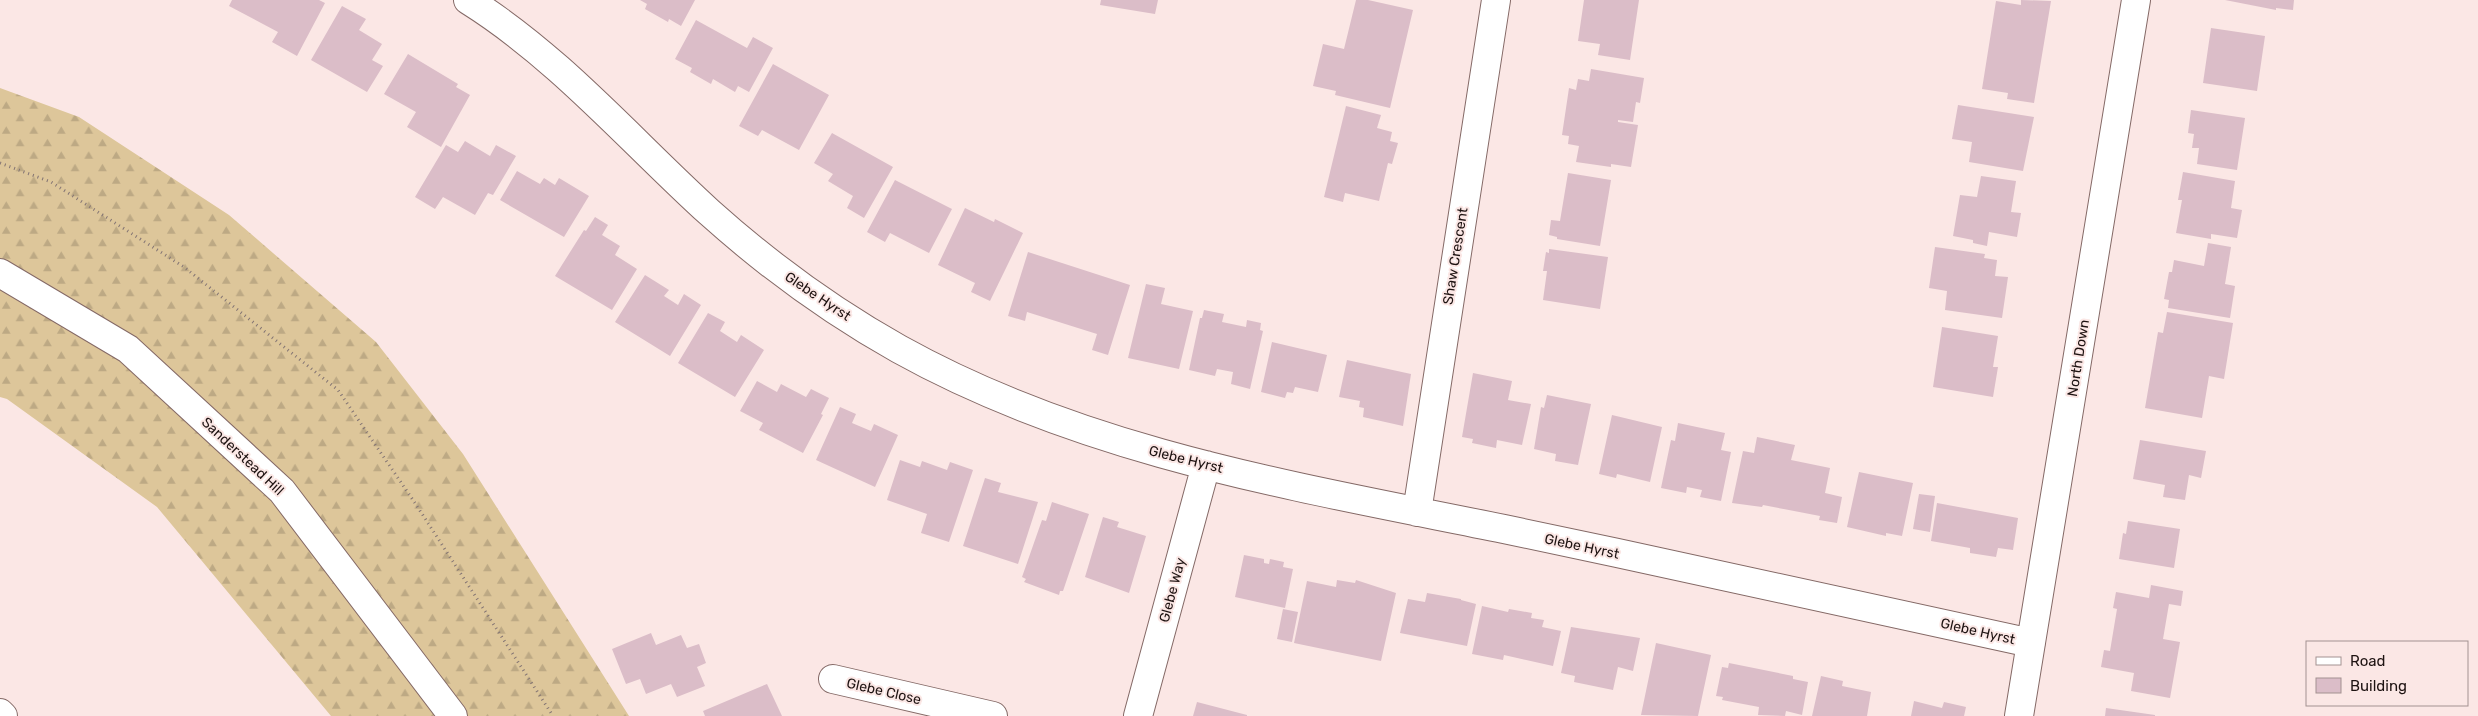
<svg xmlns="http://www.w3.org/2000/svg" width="2478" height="716" viewBox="0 0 2478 716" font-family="Rubik,sans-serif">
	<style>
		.forest { fill: url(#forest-firs) }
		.building { fill: #dbbdc8 }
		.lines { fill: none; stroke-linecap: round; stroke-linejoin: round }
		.minor-casing { stroke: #846966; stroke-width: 30 }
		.secondary-casing { stroke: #846966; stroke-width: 30 }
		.path { stroke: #837473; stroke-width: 3; stroke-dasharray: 1 4; stroke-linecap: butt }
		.minor { stroke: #fff; stroke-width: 28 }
		.secondary { stroke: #fff; stroke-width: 28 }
		.labels { text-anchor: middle; stroke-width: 4; stroke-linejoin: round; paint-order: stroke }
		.street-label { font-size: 14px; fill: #1e1312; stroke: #fbe7e5 }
	</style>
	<defs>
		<pattern id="forest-firs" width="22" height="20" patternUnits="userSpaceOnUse" patternTransform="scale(1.25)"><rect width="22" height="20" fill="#ddc69a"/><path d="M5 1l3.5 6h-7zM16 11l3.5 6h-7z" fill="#bda984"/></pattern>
	</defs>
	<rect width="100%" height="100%" fill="#fbe7e5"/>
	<!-- forest -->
	<path class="forest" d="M0,88l79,29 150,98 147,127 87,112 166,262h-298l-174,-209 -150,-108 -7,-2z"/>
	<!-- building -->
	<path class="building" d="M232,0h87l6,3 -28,53 -25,-14 6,-10 -49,-26z
		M640,0h55l-14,26 -12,-7 -1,3 -23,-13 2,-5z
		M1101,0h57l-3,14 -55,-9z
		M1356,0h12l45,10 -23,98 -55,-13 1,-4 -23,-5 10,-42 21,5z
		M1584,0h55l-9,60 -32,-5 2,-11 -22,-3z
		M2021,0l30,1 -17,102 -27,-4 1,-6 -26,-4 14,-88 25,4z
		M2225,0h69l-1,10 -17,-2v2z
		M342,6l24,13 -7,11 23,14 -10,16 11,6 -16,26 -56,-32z
		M696,20l51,28 6,-11 20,11 -24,44 -11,-6 -3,6 -22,-13 -2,5 -21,-12 2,-4 -17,-9z
		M2211,28l54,8 -8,55 -54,-8z
		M408,54l50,30 -2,3 14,8 -29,52 -34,-20 9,-15 -32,-18z
		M773,64l56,31 -30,55 -37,-20 -4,6 -19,-10z
		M1591,69l53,9 -4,25 -4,-1 -3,20 -15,-2v2l20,3 -7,42 -20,-3v3l-35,-5 3,-16 -11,-2 1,-8 -7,-1 7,-47 7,2 2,-11 11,2z
		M1958,105l76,12 -11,54 -54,-9 3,-20 -20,-3z
		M1346,106l35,9 -4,13 15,4 -2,9 8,2 -6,21 -4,-1 -9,38 -34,-8 -2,9 -19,-5z
		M2191,110l54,8 -8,52 -40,-6 2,-16h-7l2,-14 -6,-1z
		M832,133l61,34 -29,51 -17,-10 6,-12 -25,-15 5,-7 -19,-11z
		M465,141l25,15 6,-11 20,11 -23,39 -5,-2 -13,22 -32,-18 -8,12 -20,-12 31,-52 12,7z
		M517,171l23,13 4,-6 11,7 4,-7 30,18 -25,41 -64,-37z
		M2183,172l52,9 -4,27 11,2 -5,28 -26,-4v5l-35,-6 6,-33h-4z
		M1568,173l43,7 -11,66 -43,-7v-2l-8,-2 2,-15 9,1z
		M1981,176l35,5 -5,31 10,1 -4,24 -28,-5 -2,14 -14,-3v-3l-20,-4 7,-41 17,2z
		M895,180l57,29 -23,44 -39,-20 -5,9 -18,-10z
		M965,208l29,14 1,-3 28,14 -33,68 -19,-9 4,-9 -37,-18z
		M595,217l13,8 -6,10 18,11 -5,9 22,14 -25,41 -57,-34 29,-46 2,1z
		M2208,243l23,4 -6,37 10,2 -5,32 -62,-10 1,-8 -5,-1 5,-27h3l2,-12 30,6z
		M1935,247l50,7 -1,4 13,2 -2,16 13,1 -6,41 -57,-8 2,-19 -18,-3z
		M1549,249l59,8 -8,52 -57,-9 4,-29h-4l3,-19 3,1z
		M1028,252l102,33 -22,70 -16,-5 5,-16 -70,-22 -2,9 -17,-5z
		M645,275l24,15 -5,6 14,9 6,-11 17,11 -31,51 -55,-34z
		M1146,284l19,4 -4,16 32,7 -14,58 -51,-11z
		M1204,310l20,4 -2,8 24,5 1,-7 14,3 -1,7 3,1 -13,58 -19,-5 2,-12 -16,-3 -2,7 -26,-6 11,-52h2z
		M2167,312l66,11 -9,56 -15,-3 -7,42 -57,-10 13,-76 5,1z
		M708,313l17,9 -5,9 17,11 4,-7 23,15 -29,47 -57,-34z
		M1942,327l56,9 -5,31h5l-5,30 -60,-10z
		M1272,342l55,13 -9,37 -23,-5 -2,6 -6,-1 -2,6 -24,-6z
		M1347,360l64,14 -8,52 -40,-9 1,-9 -5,-1 1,-6 -21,-4z
		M1473,373l39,8 -4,19 23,4 -9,41 -25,-5 -1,8 -24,-5 1,-4 -11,-2z
		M757,381l20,11 4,-8 25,13 5,-8 18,9 -8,16 2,1 -20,38 -44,-23 4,-7 -23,-12z
		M1547,395l44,9 -13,61 -23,-4 1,-7 -22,-5 7,-42 3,1z
		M840,407l16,7 -4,9 19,8 3,-7 24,11 -23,52 -59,-27z
		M1612,415l50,12 -12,55 -33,-8 -1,4 -17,-4z
		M1678,423l47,10 -4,17 10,2 -10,49 -21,-4 2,-7 -15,-3 -1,6 -25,-5 10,-48 4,1z
		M1757,437l38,8 -4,15 39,8 -5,25 17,4 -5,26 -18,-3 1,-4 -57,-11 -1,2 -30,-4 11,-52 11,2z
		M2140,440l66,11 -5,27 -12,-3 -4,25 -22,-3 2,-12 -32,-6z
		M900,460l20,7 2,-6 25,9 3,-8 23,8 -24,72 -28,-9 6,-19 -40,-14z
		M1859,472l54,11 -11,53 -16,-3v3l-39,-9z
		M985,478l16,5 -3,9 40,10 -20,62 -55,-18z
		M1919,494l16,2 -5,36 -17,-3z
		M1052,502l37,12 -26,77h-3l-1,4 -35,-13 2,-3 -4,-2 20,-57 4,1z
		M1937,503l81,15 -5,32 -15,-2 -2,9 -26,-4v-5l-39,-7z
		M1103,517l16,5 -2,5 29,9 -17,57 -44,-16z
		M2128,521l52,8 -6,39 -55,-9 4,-26 3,1z
		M1244,555l20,4v4l5,1 1,-5 14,3 -1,5 10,2 -8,39 -50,-11z
		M1337,580l18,3 1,-3 40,13 -15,68 -87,-18 13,-62 29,6z
		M2151,585l32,6 -2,15 -12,-2 -6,35 17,3 -10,56 -39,-7 3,-18 -33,-6 3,-17 6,1 7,-42 -4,-1 3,-16 33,6z
		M1427,593l34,6v1l15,4 -9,42 -67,-13 8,-34 17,3z
		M1482,606l26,6 1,-3 23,4 -1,5 13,2 -2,7 19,4 -8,35 -49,-11 -1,5 -31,-6z
		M1283,609l15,3 -6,30 -15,-3z
		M1571,627l69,11 -7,33 -15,-4 -5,23 -39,-8 1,-6 -14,-3z
		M651,633l5,12 25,-10 6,13 12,-4 7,19 -9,4 8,19 -28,11 -6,-13 -25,10 -6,-15 -14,5 -14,-35z
		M1656,643l55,12 -13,61 -57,-1z
		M1729,663l64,13v3l15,3 -6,33 -16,-4 -1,5 -27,-1 1,-8 -37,-7 1,-3 -7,-1 6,-29 6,1z
		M1821,676l22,5 -1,5 29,6 -4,24h-55z
		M767,684l15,32h-77l-2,-5z
		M1914,701l28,7 2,-6 22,5 -2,9h-53z
		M1197,702l50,13v1h-54z
		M2106,708l49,7v1h-50z"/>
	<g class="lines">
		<!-- minor casing -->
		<g class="minor-casing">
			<path id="minor" d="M468,0c91,57 162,140 241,212 58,52 122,99 190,137 187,104 399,138 605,180 176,37 352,75 527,114
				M1417,512l79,-512
				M833,679l160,37
				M0,713l3,3
				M1138,716l68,-251
				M2019,716l117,-716"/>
		</g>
		<!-- secondary casing -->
		<g class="secondary-casing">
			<path id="secondary" d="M0,273l128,76 154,142 171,225"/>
		</g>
		<!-- path -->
		<path class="path" d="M0,163l51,19 133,85 154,123 77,113 138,213"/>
		<!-- minor -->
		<use href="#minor" class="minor"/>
		<!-- secondary -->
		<use href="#secondary" class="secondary"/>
	</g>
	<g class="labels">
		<!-- street labels -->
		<g class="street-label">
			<text transform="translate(1455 256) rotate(-81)" y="5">Shaw Crescent</text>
			<text transform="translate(818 296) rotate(34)" y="5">Glebe Hyrst</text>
			<text transform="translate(2078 358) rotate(-81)" y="5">North Down</text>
			<text transform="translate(243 456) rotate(43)" y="5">Sanderstead Hill</text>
			<text transform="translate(1186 459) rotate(14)" y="5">Glebe Hyrst</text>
			<text transform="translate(1582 546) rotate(12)" y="5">Glebe Hyrst</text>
			<text transform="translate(1172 590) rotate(-75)" y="5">Glebe Way</text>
			<text transform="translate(1978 631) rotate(13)" y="5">Glebe Hyrst</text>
			<text transform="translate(884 691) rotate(13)" y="5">Glebe Close</text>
		</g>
	</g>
	<!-- legend -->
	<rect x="2306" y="641" width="162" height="65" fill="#fbe7e5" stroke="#a39291"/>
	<rect x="2316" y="657" width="25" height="8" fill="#ffffff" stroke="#a39291"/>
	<text x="2350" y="666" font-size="15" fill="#1e1312">Road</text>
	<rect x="2316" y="678" width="25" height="15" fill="#dbbdc8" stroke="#a39291"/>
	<text x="2350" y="691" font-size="15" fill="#1e1312">Building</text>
</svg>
